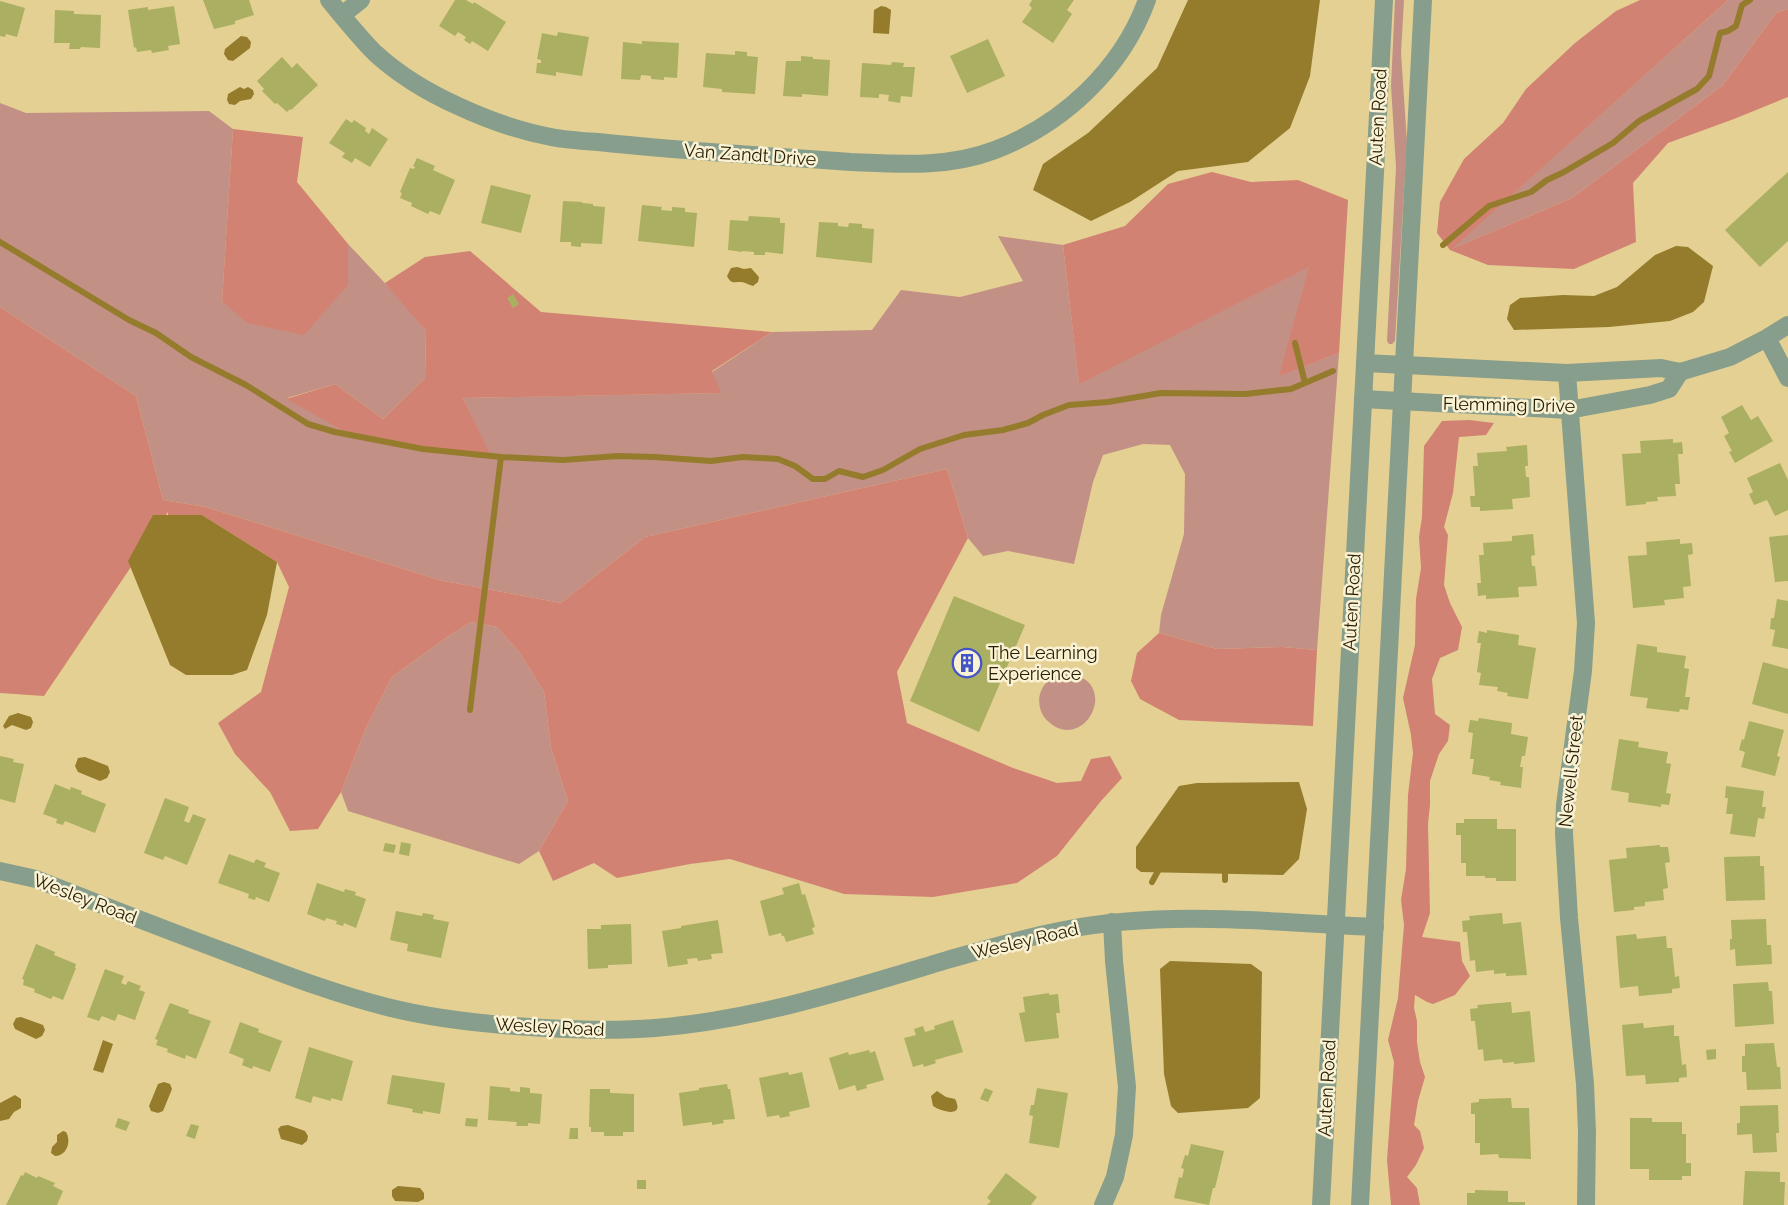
<svg xmlns="http://www.w3.org/2000/svg" width="1788" height="1205" viewBox="0 0 1788 1205" font-family="Raleway,sans-serif">
	<style>
		.green { fill: #c39086 }
		.forest { fill: #d28272 }
		.water { fill: #947c2c }
		.lines { fill: none; stroke-linecap: round; stroke-linejoin: round }
		.stream { stroke: #947c2c; stroke-width: 6 }
		.building { fill: #aaaf61 }
		.minor { stroke: #879e8c; stroke-width: 18 }
		.tertiary { stroke: #879e8c; stroke-width: 18 }
		.labels { text-anchor: middle; stroke-width: 5; stroke-linejoin: round; paint-order: stroke }
		.street-label { font-size: 18px; fill: #241d04; stroke: #fbf1d3 }
		.poi-label { font-size: 18px; fill: #241d04; stroke: #fbf1d3; text-anchor: start }
	</style>
	<rect width="100%" height="100%" fill="#e4d092"/>
	<!-- green -->
	<path class="green" d="M1395,0h9l-3,53 6,89 -12,199 -3,3h-3l-2,-3 9,-174 -5,-81z
		M1728,0h60v9l-12,4 -53,72 -151,113 -122,52z
		M0,103l26,10 183,-2 24,18 -11,173 126,-17v-41l52,55 26,32 -1,47 -42,41 -48,-35 -48,14 203,58 -27,-58 257,-5 -8,-21 60,-40 100,-2 29,-40 59,7 63,-16 -25,-45 65,9 16,138 231,-117 -30,109 59,-22 -22,297 -35,-3 -65,2 -58,-16 2,-18 23,-81 1,-60 -15,-29 -27,-1 -40,11 -10,27 -19,82 -66,-13 -25,5 -15,-18 -21,-69 -302,68 -84,66 -122,-23 -233,-73 -43,-7 -27,-104 -136,-89z
		M471,622l26,5 23,26 24,39 7,56 17,53 -29,50 -20,13 -171,-53 -7,-19 24,-62 27,-53 58,-42z
		M1063,673c58,3 27,74 -9,53 -7,-5 -12,-10 -14,-18 -4,-17 7,-31 23,-35z"/>
	<!-- forest -->
	<path class="forest" d="M1640,0h88l-276,249 120,-51 151,-113 53,-72 12,-4v88l-54,22 -66,24 -35,40 3,59 -62,27 -86,-4 -38,-15 -13,-17 3,-31 24,-43 39,-36 23,-34 49,-46 41,-32z
		M233,129l70,8 -6,45 51,62v41l-44,50 -57,-12 -25,-22z
		M1212,172l39,10 47,-2 50,20 -9,153 -60,23 30,-109 -230,117 -16,-139 62,-19 43,-42z
		M470,251l71,61 231,20 -60,39 9,22 -258,5 28,58 -136,-19 -69,-38 49,-15 48,35 42,-41 1,-47 -41,-48 40,-26z
		M0,307l136,89 27,104 43,7 233,73 122,23 84,-66 302,-68 21,69 -71,134 10,51 106,45 44,15 24,-2 10,-22 19,-3 12,22 -21,23 -44,55 -40,27 -84,14 -89,-3 -114,-35 -40,5 -73,14 -23,-15 -41,18 -14,-30 29,-50 -17,-53 -7,-56 -24,-39 -23,-26 -26,-5 -21,13 -58,42 -27,53 -24,62 -23,37 -28,2 -20,-39 -35,-38 -17,-31 43,-31 28,-105 -12,-25 -75,-47h-34v-3l-124,184 -44,-3z
		M1469,420l25,3 -8,12 -27,2 -6,56 -9,34 4,8 -4,50 6,18 12,24 -4,23 -18,8 -8,21 3,35 15,11 -2,16 -9,13 -9,27v24l-2,19 2,89 -8,24 38,5 2,19 8,15 -15,19 -22,9 -6,-2 -12,-7 -1,13 3,13v21l3,20 5,15 -7,24 -4,24 6,6 4,17 -8,17 -9,12 10,11 3,17h-29l-4,-45 7,-98 -6,-22 10,-42 6,-73 -3,-25 5,-31 2,-74 5,-42 -2,-18 -8,-37 12,-53 1,-46 5,-31 -2,-31 3,-20 2,-71 18,-25z
		M1159,633l58,16 65,-2 35,3 -4,76 -134,-6 -39,-21 -9,-18 6,-28z"/>
	<!-- water -->
	<path class="water" d="M1188,0h132l-10,76 -20,52 -42,34 -70,9 -48,31 -39,19 -58,-31 10,-26 45,-31 69,-65z
		M881,6l5,1 5,3 -2,24 -16,-1 1,-23z
		M241,36l6,1 4,5 -1,6 -17,13 -5,-1 -4,-6 1,-5z
		M240,87l4,2 4,-2 5,3 1,4 -3,5 -11,2 -5,4 -6,-1 -2,-4 1,-6z
		M1676,246l12,1 25,19 -9,36 -11,10 -23,9 -61,6 -95,3 -7,-11 3,-14 10,-7 43,-3 31,1 23,-9 38,-32z
		M737,267l7,2 7,-1 8,9 -1,5 -5,4c-4,-1 -8,-4 -12,-4 -8,0 -10,2 -14,-6l4,-8z
		M153,515h49l75,47 -10,53 -20,55 -15,5h-46l-16,-10 -42,-104z
		M18,713l13,4 2,5 -2,6 -5,2 -14,-5 -7,4 -2,-3 6,-10z
		M85,757l23,9 2,6 -3,6 -7,3 -22,-9 -3,-6 3,-8z
		M1299,782l8,27 -8,50 -16,16 -142,-3 -5,-4v-21l43,-61 18,-3z
		M1170,961l81,3 11,8 -2,126 -12,10 -70,5 -7,-7 -7,-32 -4,-105z
		M21,1017l22,8 2,5 -3,6 -6,3 -21,-10 -2,-5 3,-6z
		M103,1040l10,4 -10,29 -10,-3z
		M164,1082l6,2 2,5 -9,22 -5,2 -7,-2 -2,-5 9,-22z
		M937,1091l9,6 9,2c10,19 -13,13 -22,7l-2,-10z
		M15,1095l6,4v9l-7,4 -5,7 -9,2v-18z
		M288,1125l17,6 3,5 -1,5 -5,4 -21,-6 -3,-10 3,-3z
		M63,1131l3,1c6,10 0,24 -11,24l-4,-3 1,-6 5,-5v-7z
		M398,1186l22,2 4,5v6l-6,3 -23,-1 -3,-5v-6z"/>
	<g class="lines">
		<!-- stream -->
		<path class="stream" d="M0,242l129,78 27,13 35,24 55,28 62,39 27,8 88,17 78,8 62,3 55,-4 37,1 56,4 32,-4 35,2 17,7 18,13h12l14,-8 24,6 20,-7 37,-21 44,-14 39,-5 25,-7 15,-8 26,-10 39,-3 53,-9 84,1 46,-5 42,-18
			M1443,245l46,-39 42,-14 16,-12 17,-8 49,-29 26,-22 58,-32 12,-13 11,-43 8,-2 8,-5 6,-21 8,-5
			M1295,343l10,40
			M470,710l31,-253
			M1225,880v-12
			M1152,882l6,-11 4,-4"/>
	</g>
	<!-- building -->
	<path class="building" d="M203,0h46l5,15 -19,6v3l-21,5z
		M455,0h11l7,4 1,-2 32,20 -18,29 -16,-10 -2,3 -6,-4 2,-3 -8,-5 -3,4 -16,-10z
		M1032,0h42l-7,10 5,4 -19,29 -31,-21 10,-14 -3,-3z
		M0,1l25,7 -8,29 -11,-3 -1,3 -5,-1z
		M174,6l6,38 -12,2 1,4 -17,3 -1,-3 -14,2 -1,-5 -2,1 -6,-38 20,-3v3z
		M55,10l19,1v3l27,1 -1,33 -19,-1 -1,2h-11l1,-6h-16z
		M558,32l31,5 -7,39 -26,-4v4l-20,-3 1,-10h4v-3l-4,-1 5,-26 15,3z
		M988,39l17,37 -38,17 -17,-37z
		M642,41l37,2 -2,35 -13,-1v3l-13,-1v-3l-10,-1 -1,5 -19,-1 2,-37 19,2z
		M735,51l12,1v4l11,1 -3,37 -33,-2v-3l-19,-2 3,-34 29,2z
		M801,56l12,1v2l17,1 -2,36 -26,-2v3l-19,-1 3,-35h15z
		M282,57l10,11 5,-5 21,22 -27,25 -1,-1 -3,3 -10,-9 -2,1 -13,-13 2,-2 -7,-8z
		M892,62l12,1 -1,4h12l-3,30 -11,-1 -1,7 -12,-2 1,-6 -10,-1v4l-19,-1 2,-34 29,2z
		M346,119l6,4 2,-3 12,8 -1,3 4,3 3,-6 16,11 -18,28 -15,-9 -3,5 -10,-6 3,-4 -16,-10z
		M417,158l18,8 -2,4 22,10 -15,35 -10,-4 -2,3 -17,-8 1,-3 -12,-5 2,-5 -2,-1 10,-24 4,1 1,-2 -2,-1z
		M1788,172v69l-28,26 -35,-37z
		M491,185l40,10 -10,38 -40,-10z
		M563,201l19,1v1l11,1v2l12,1 -3,37 -21,-1v4l-10,-1v-4h-11z
		M642,205l20,2 -1,3 11,1v-4l13,1v4l12,1 -3,34 -56,-6z
		M749,216l31,2v5h5l-2,31 -18,-2v3h-11v-3l-12,-1v1l-14,-2 2,-30 18,1z
		M819,222l19,1v3l10,1 1,-4 13,1v4l12,1 -2,34 -56,-6z
		M513,294l6,10 -6,4 -6,-10z
		M1742,405l9,15 7,-4 15,25 -38,22 -6,-11 3,-1 -8,-15 5,-3 -8,-16z
		M1673,439v4l9,-1 1,12h-5l2,30h-5l1,12 -19,1 1,4 -12,1v2l-20,2 -4,-52 19,-1 -1,-12z
		M1527,445l1,21h-3l1,11h3l1,20 -18,2 1,10 -33,2v-4h-9l-1,-11h5l-2,-30h5l-1,-13 30,-2 -1,-4z
		M1780,463l8,17v30l-13,6 -8,-16 -13,5 -5,-11 4,-2 -6,-14z
		M1533,534l2,21 -4,1 1,10h3l2,20 -19,1 1,10 -33,2v-4l-8,1 -1,-13h4l-2,-28h5l-1,-12 29,-2v-5z
		M1788,535v46l-13,1 -6,-45z
		M1680,539v5l12,-1 1,11 -5,1 3,31 -8,1 1,11 -20,2 1,5 -32,3 -5,-52 19,-1 -1,-13z
		M954,596l71,29 -46,107 -69,-31z
		M1777,599l11,2v48l-16,-3 3,-16 -5,-1 1,-11h3z
		M1487,630l32,5 -1,10 18,3 -8,51 -21,-3 1,-3 -11,-2 1,-4 -19,-2 2,-12 -4,-1 4,-29h-4l2,-12 8,2z
		M1637,644l20,3v5l29,4 -2,12 5,1 -4,28h5l-2,13 -8,-1 -1,3 -33,-4 2,-10 -18,-2z
		M1763,662l25,7v45l-36,-10z
		M1479,718l33,5 -1,11 17,3 -3,19h-3l-2,11h3l-2,21 -21,-3 1,-3 -12,-2 1,-3 -18,-3 2,-15h-4l3,-26 -5,-1 2,-12 8,1z
		M1749,721l35,9 -7,26 3,1 -5,19 -34,-9 4,-15 -6,-2 3,-11 2,1z
		M1619,739l20,3 -1,5 30,5 -2,11 5,1 -5,29 5,1 -2,11 -8,-1v3l-33,-5 1,-9 -18,-3z
		M0,756l14,3 -1,3 11,2 -9,39 -15,-4z
		M55,784l15,6 1,-3 11,4 -1,3 25,10 -11,29 -30,-12 -2,4 -7,-2 1,-4 -14,-5z
		M1726,786l38,5 -2,16h4l-2,12 -6,-1 -3,19 -25,-3 3,-20h-7l2,-16h-3z
		M165,798l24,9 -5,14 5,2 4,-9 13,5 -19,46 -22,-9 -2,4 -19,-7z
		M1464,819h33v10h19v52h-20v-3h-11v-2h-19v-13h-5v-28h-5v-12h8z
		M401,842l10,2 -2,12 -10,-2z
		M385,843l11,2 -2,8 -11,-2z
		M1660,845v2h8l2,15 -5,1 3,25 -5,1 1,11 -19,2v4l-11,1v3l-20,2 -5,-52 18,-2 -1,-10z
		M229,854l25,9 2,-4 10,4 -2,4 16,6 -11,29 -13,-5 -1,3 -7,-2 1,-4 -31,-11z
		M1760,856v10h4l1,34 -39,1 -2,-44z
		M317,883l27,9 1,-3 11,3 -1,3 11,4 -10,29 -12,-5 -1,3 -7,-2 1,-3 -11,-3 -1,3 -18,-7z
		M799,883l3,12 3,-1 10,33 -3,1 2,6 -28,8 -2,-6h-2l-1,-3 -12,3 -9,-35 24,-7 -2,-6z
		M396,911l26,5 1,-3 11,2 -1,4 16,3 -8,36 -34,-7 1,-7 -18,-4z
		M1502,913l1,11 18,-2 6,53 -21,1v-3l-12,1v-4l-18,2 -1,-12 -5,1 -3,-29h-4l-1,-11 8,-1 -1,-4z
		M1766,919l1,26h4l1,19 -36,2 -1,-17 -5,1v-11h2l-1,-19z
		M718,920l5,33 -12,1 1,5 -14,2 -1,-3 -10,1 1,5 -20,3 -6,-36 19,-3v-2z
		M631,924l1,40 -24,1v3l-20,1 -1,-40h14v-4z
		M1636,934l1,5 29,-3 1,12h5l3,29 4,-1 1,12 -8,1v4l-33,3 -1,-10 -18,2 -4,-52z
		M36,944l19,8 -1,3 22,9 -1,4h1l-13,32 -10,-4 -2,3 -17,-7 1,-3 -12,-4 1,-5 -2,-1z
		M105,969l19,7 -3,7 5,2 2,-4 13,5 -2,4 6,2 -10,28 -17,-6 -3,7 -13,-5 -3,5 -12,-4z
		M1768,982l1,9h3l2,33 -39,3 -2,-43z
		M1049,993v2l9,-1 2,19h-4l3,25 -34,4 -6,-29 6,-1 -2,-15z
		M1511,1002l1,11 18,-2 5,51 -21,2v-2l-11,1 -1,-4 -18,2 -1,-12 -5,1 -3,-29h-4l-1,-12 8,-1 -1,-3z
		M170,1003l19,7 -1,3 23,8 -15,38 -10,-4 -1,4 -18,-7 1,-3 -12,-4 2,-5 -3,-1z
		M953,1020l10,32 -28,8 1,3 -12,4 -1,-3 -10,3 -9,-29 12,-3 -2,-6 9,-3 2,6 10,-3 -1,-3z
		M240,1022l19,7 -1,3 24,9 -12,31 -17,-6 -1,3 -10,-4 2,-6 -15,-6z
		M1643,1023l1,5 30,-3v11h5l3,29 4,-1 1,13 -8,1v4l-33,2 -1,-9 -19,1 -4,-51z
		M1774,1043l3,24h3l1,22 -34,1 -1,-18h-4v-16h3v-12z
		M309,1047l44,14 -11,40 -11,-3v3l-18,-5 -2,7 -16,-5z
		M1716,1049v10l-9,1 -1,-10z
		M869,1050l1,3 5,-2 9,29 -18,5 1,3 -10,3 -2,-6 -16,5 -10,-32 19,-6 1,3z
		M788,1072l1,3 13,-3 8,35 -21,5 1,4 -10,2 -1,-3 -12,2 -8,-39z
		M392,1075l53,8 -5,31 -17,-3v3l-11,-2 1,-3 -26,-5z
		M727,1084l1,5h2l5,30 -12,1 1,3 -12,2v-3l-29,4 -4,-33 20,-3v-2z
		M490,1086l20,2v3l10,1v-5l10,1v5l12,1 -2,30 -12,-1v3h-12l1,-4 -29,-2z
		M985,1088l8,3 -5,11 -8,-3z
		M1037,1088l31,5 -9,55 -30,-5 4,-27 -4,-1 2,-10h3z
		M590,1089h20v4l24,1v38h-11v4h-19v-4h-13v-5h-2z
		M1511,1098l1,10h17l2,51 -32,-1 -1,-4 -18,1v-12h-5v-29h-4v-11l8,-1v-3z
		M1778,1105l1,28h-3l1,19 -24,1 -1,-19 -15,1v-12h3v-17z
		M118,1118l12,4 -4,9 -11,-4z
		M466,1118l12,1 -1,8 -12,-1z
		M1630,1118h22v4h30v12h4v29h5v13h-9v4h-33v-11h-19z
		M191,1124l8,2 -4,13 -9,-3z
		M570,1128h8v11h-9z
		M1191,1144l33,7 -9,37h-2l-4,17 -35,-7 5,-21 3,1 2,-9 -3,-1 4,-13 3,1z
		M1745,1171l35,1v10h5l-1,23h-41z
		M25,1172l12,6 1,-2 17,7 -2,3 10,5 -6,14h-51l15,-30 2,1z
		M1006,1173l31,24 -6,8h-44l4,-4 -4,-3z
		M637,1180h9v9h-9z
		M1475,1190l33,1v11h17v3h-58v-12h8z"/>
	<g class="lines">
		<!-- minor -->
		<path class="minor" d="M329,0c15,18 30,37 46,53 24,22 54,40 83,53 30,14 61,25 93,31 15,3 32,4 47,5 37,4 75,7 112,10 47,3 94,7 141,10 48,2 97,6 144,-12 68,-26 127,-81 152,-150
			M342,15l19,-15
			M1767,338l21,40
			M1365,363l202,10 94,-5 19,4 50,-15 37,-19 21,-13
			M1567,373l19,250 -3,48 -18,134 -1,28 5,85 16,166 2,48 -1,73
			M1363,399l206,11 81,-15 19,-6 11,-17
			M0,871l36,8c66,26 133,52 200,77 50,19 99,38 151,51 51,13 104,18 157,21 37,2 74,3 111,0 97,-8 189,-37 282,-65 42,-12 84,-25 127,-33 102,-20 208,-8 311,-3
			M1103,1205l12,-28 9,-42 3,-48 -13,-126 -2,-39"/>
		<!-- tertiary -->
		<path class="tertiary" d="M1321,1205l63,-1205
			M1360,1205l63,-1205"/>
	</g>
	<!-- icons -->
	<defs>
		<g id="building-ring" transform="scale(1.5)"><circle r="9.5" fill="#fbf1d3" stroke="#4354c8" stroke-width="1.5"/><path d="M-4-6H4V6H1V3H-1V6H-4ZM-2.5-4.3h1.7v1.8h-1.7ZM.8-4.3h1.7v1.8H.8ZM-2.5-1h1.7V.8h-1.7ZM.8-1h1.7V.8H.8Z" fill="#4354c8"/></g>
	</defs>
	<g fill-rule="evenodd">
		<use href="#building-ring" x="967" y="663"/>
	</g>
	<g class="labels">
		<!-- street labels -->
		<g class="street-label">
			<text transform="translate(1378 117) rotate(-87)" y="6">Auten Road</text>
			<text transform="translate(750 155) rotate(4)" y="6">Van Zandt Drive</text>
			<text transform="translate(1509 405) rotate(1)" y="6">Flemming Drive</text>
			<text transform="translate(1352 602) rotate(-87)" y="6">Auten Road</text>
			<text transform="translate(1571 771) rotate(-84)" y="6">Newell Street</text>
			<text transform="translate(85 899) rotate(21)" y="6">Wesley Road</text>
			<text transform="translate(1025 941) rotate(-13)" y="6">Wesley Road</text>
			<text transform="translate(550 1027) rotate(3)" y="6">Wesley Road</text>
			<text transform="translate(1327 1088) rotate(-87)" y="6">Auten Road</text>
		</g>
		<!-- poi labels -->
		<g class="poi-label">
			<text x="988" y="659">The Learning<tspan x="988" dy="21">Experience</tspan></text>
		</g>
	</g>
</svg>
